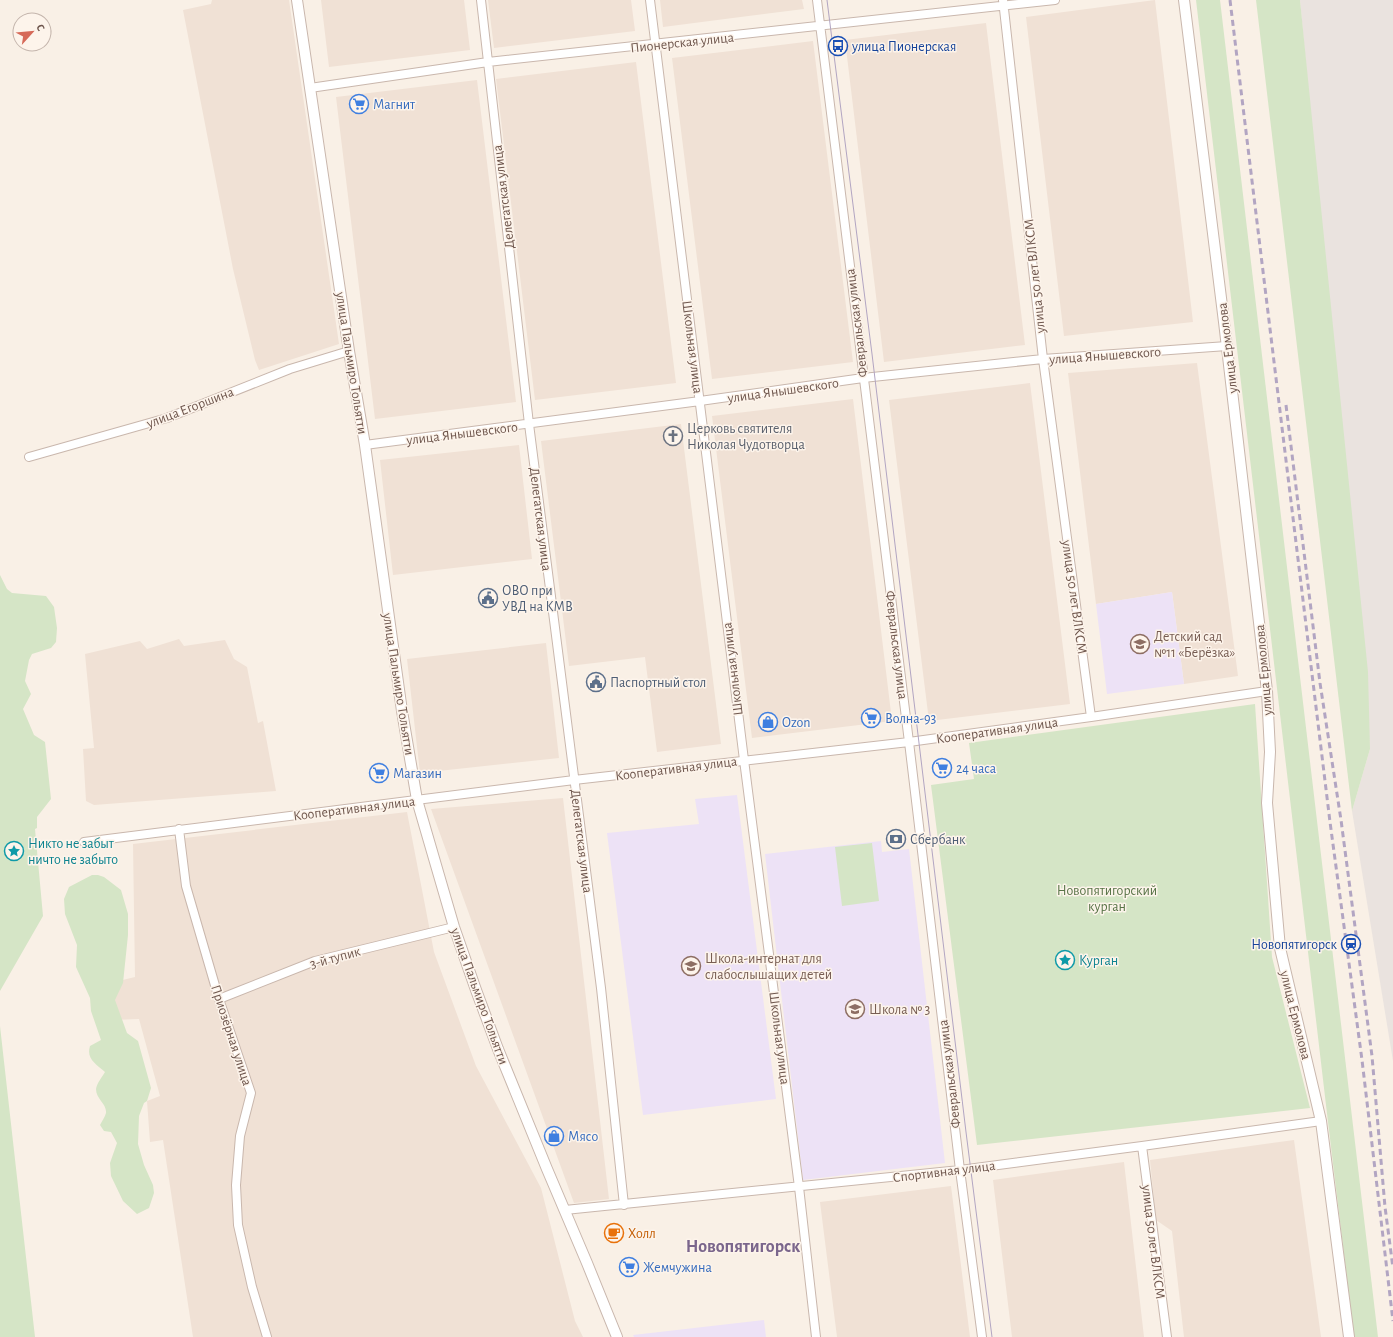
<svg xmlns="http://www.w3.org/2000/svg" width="1393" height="1337" viewBox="0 0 1393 1337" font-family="'Alegreya Sans',sans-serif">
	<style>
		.residential { fill: #f0e1d5 }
		.industrial { fill: #eae3df }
		.education { fill: #ede2f6 }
		.green { fill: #d5e5c6 }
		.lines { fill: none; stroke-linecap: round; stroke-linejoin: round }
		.minor-casing { stroke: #c9b7ad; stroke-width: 10 }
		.tertiary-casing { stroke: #c9b7ad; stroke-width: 12 }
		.minor { stroke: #fff; stroke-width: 8 }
		.tertiary { stroke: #fff; stroke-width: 10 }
		.tram { stroke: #b2a5c2; stroke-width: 1 }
		.rail { stroke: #b2a5c2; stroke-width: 3; stroke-dasharray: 6 4; stroke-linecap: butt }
		.labels { text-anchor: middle; stroke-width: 3; stroke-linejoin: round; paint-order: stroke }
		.street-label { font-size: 14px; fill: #6f574e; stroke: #fdf4eb }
		.transit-label { font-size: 14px; fill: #164399; stroke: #fdf4eb; text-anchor: start }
		.shop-label { font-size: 14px; fill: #366cbe; stroke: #fdf4eb; text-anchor: start }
		.worship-label { font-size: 14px; fill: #5b616d; stroke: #fdf4eb; text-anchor: start }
		.service-label { font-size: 14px; fill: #4e5e75; stroke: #fdf4eb; text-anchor: start }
		.education-label { font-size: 14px; fill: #785e54; stroke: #fdf4eb; text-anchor: start }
		.culture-label { font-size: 14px; fill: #0d838f; stroke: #fdf4eb; text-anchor: start }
		.park-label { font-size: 14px; fill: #587447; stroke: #fdf4eb }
		.food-label { font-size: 14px; fill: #c56008; stroke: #fdf4eb; text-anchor: start }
		.district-label { font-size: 18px; font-weight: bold; fill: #7b668c; stroke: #fdf4eb }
	</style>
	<rect width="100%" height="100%" fill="#f9f0e6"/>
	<!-- residential -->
	<path class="residential" d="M212,0h77l50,344 -80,26 -4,-10 -22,-91 -50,-259 28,-6z
		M321,0h143l6,50 -141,17z
		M488,0h143l4,31 -141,17z
		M660,0h142l2,9 -141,18z
		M1155,0l38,322 -129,14 -38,-319z
		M986,23l39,322 -141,17 -39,-322z
		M813,41l40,321 -141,17 -40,-321z
		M636,62l40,321 -141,17 -39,-321z
		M477,80l39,322 -141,17 -39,-322z
		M1197,363l41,313 -54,8 -12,-92 -76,12 -28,-231z
		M1030,383l40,321 -141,17 -40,-321z
		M853,399l39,322 -140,17 -40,-322z
		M681,424l40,320 -64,8 -12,-95 -76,9 -28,-225z
		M519,445l13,114 -139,16 -13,-115z
		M179,639l5,7 41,-6 9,19 13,8 11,56 5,-2 13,70 -182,14 -8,-4 -3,-52 11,-1 -9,-94 55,-13 7,8z
		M546,643l13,115 -139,15 -13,-114z
		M563,798l46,401 -35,4 -143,-394z
		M407,812l27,140 42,114 65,122 34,133 8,16h-390l-30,-197 -13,2 -3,-41 13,-5 -21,-77 -26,1 -7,-36 29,-7 -2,-133z
		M1294,1140l27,197h-137l-12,-106 -16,-11 -6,-60z
		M1124,1162l20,175h-132l-19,-157z
		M951,1186l19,151h-133l-17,-135z"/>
	<!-- industrial -->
	<path class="industrial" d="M1300,0h93v1061l-41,-250 18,-62z"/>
	<!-- education -->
	<path class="education" d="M1172,592l12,92 -77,10 -11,-90z
		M737,795l39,304 -133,16 -36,-282 92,-9 -4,-25z
		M881,841l1,11 27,-3 36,314 -142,17 -38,-326z
		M764,1320l2,17h-132l-1,-2z"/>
	<!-- green -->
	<path class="green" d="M1196,0h24l158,1337h-24l-26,-215z
		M1256,0h44l68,672 2,77 -18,62z
		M0,575l7,14 5,4 34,3 8,11 3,21 -1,14 -5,6 -19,6 -3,6 -4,21 6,13 -8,15 11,26 11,7 6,57 -14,18v11l-2,1 8,87 -43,75z
		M1255,704l17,253 38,151 -333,37 -46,-360 43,-6 -5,-36z
		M872,843l7,58 -37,5 -7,-59z
		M92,875h6l6,2 17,13 7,24v21l-5,48 -8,17 12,33 11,8 13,47 -4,13 -3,2 -5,13 -1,28 6,21 9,20 1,8 -5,15 -12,6 -14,-13 -12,-25 -1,-13 7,-20 -6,-11 -7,-1 -4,-6c2,-4 5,-8 6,-12 1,-9 -10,-14 -10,-24 1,-6 6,-12 9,-17 -9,-8 -19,-13 -15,-26l11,-6 -10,-29 -1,-13 -14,-31 1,-22 -12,-31 -1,-15 5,-12z
		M0,1026l35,311h-35z"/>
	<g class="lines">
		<!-- minor casing -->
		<g class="minor-casing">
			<path id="minor" d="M481,0l48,424 72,564 23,217
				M650,0l94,760 55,427 17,150
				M817,0l92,742 51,428 22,167
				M1003,0l40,359 48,358
				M310,88l178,-26 567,-62
				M365,445l335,-44 163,-23 180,-19 184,-13
				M29,457l138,-39 123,-49 59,-18
				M179,829l7,57 33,113 32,94 -11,43 -4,49 2,40 14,62 15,50
				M84,842l490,-62 335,-38 182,-25 176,-26
				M219,999l96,-38 139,-34
				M1142,1146l25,191
				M565,1210l395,-40 182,-24 179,-25"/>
		</g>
		<!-- tertiary casing -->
		<g class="tertiary-casing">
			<path id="tertiary" d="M297,0l52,351 16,94 37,266 15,89 37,127 22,63 22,59 49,120 40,94 30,74
				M1184,0l40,322 43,369 3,61 -3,51 13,145 41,173 28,216"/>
		</g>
		<!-- minor -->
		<use href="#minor" class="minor"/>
		<!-- tertiary -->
		<use href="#tertiary" class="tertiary"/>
		<!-- tram -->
		<path class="tram" d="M827,0l45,354 94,778 26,205"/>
		<!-- rail -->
		<path class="rail" d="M1230,0l100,822 32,238 31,261
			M1286,405l34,278 21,137 31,236 13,151 8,61"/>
	</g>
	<!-- icons -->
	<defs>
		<g id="bus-ring" transform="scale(1)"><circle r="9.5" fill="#fdf4eb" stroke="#1a4fb4" stroke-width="1.5"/><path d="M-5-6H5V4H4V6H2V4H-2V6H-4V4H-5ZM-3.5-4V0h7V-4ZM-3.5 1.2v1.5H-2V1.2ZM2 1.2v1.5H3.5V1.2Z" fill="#1a4fb4"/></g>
		<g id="supermarket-ring" transform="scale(1)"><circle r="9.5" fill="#fdf4eb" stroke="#3f7fe0" stroke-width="1.5"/><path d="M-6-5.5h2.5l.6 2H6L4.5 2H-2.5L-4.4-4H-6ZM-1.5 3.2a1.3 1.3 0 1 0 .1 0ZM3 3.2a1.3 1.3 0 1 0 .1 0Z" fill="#3f7fe0"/></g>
		<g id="church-ring" transform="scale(1)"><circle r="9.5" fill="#fdf4eb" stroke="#6b7280" stroke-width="1.5"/><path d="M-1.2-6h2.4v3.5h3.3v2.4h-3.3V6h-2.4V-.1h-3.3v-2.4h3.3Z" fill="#6b7280"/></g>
		<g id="civic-ring" transform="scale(1)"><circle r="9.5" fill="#fdf4eb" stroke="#5c6f8a" stroke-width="1.5"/><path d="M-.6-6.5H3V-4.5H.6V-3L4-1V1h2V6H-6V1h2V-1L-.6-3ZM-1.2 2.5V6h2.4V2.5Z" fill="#5c6f8a"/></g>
		<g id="school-ring" transform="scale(1)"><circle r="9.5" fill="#fdf4eb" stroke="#8d6e63" stroke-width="1.5"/><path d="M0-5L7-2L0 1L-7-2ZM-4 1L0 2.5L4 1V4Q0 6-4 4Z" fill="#8d6e63"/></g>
		<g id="shop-ring" transform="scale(1)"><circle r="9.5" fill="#fdf4eb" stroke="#3f7fe0" stroke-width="1.5"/><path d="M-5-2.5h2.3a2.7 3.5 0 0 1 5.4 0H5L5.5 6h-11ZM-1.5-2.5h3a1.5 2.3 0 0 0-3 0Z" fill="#3f7fe0"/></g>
		<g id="bank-ring" transform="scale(1)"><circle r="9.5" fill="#fdf4eb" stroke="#5c6f8a" stroke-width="1.5"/><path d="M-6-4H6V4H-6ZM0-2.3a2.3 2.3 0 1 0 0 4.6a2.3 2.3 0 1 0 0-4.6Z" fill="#5c6f8a"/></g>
		<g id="sight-ring" transform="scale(1)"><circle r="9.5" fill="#fdf4eb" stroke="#0f9aa8" stroke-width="1.5"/><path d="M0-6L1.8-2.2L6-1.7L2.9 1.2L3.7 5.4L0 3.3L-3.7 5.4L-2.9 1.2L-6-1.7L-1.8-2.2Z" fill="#0f9aa8"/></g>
		<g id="station-ring" transform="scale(1)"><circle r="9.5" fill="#fdf4eb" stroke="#1a4fb4" stroke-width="1.5"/><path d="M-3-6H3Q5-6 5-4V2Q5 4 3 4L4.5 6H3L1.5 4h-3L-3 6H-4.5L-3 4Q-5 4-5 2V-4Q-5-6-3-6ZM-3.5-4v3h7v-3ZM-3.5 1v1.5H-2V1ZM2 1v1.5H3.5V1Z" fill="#1a4fb4"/></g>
		<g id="cafe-ring" transform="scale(1)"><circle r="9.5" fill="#fdf4eb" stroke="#e8710a" stroke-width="1.5"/><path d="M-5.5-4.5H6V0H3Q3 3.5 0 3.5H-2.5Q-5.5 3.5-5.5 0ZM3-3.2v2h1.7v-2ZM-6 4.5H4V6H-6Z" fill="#e8710a"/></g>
	</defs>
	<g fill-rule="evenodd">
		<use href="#bus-ring" x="838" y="46"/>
		<use href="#supermarket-ring" x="359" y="104"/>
		<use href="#church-ring" x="673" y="436"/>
		<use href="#civic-ring" x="488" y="598"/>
		<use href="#school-ring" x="1140" y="644"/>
		<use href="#civic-ring" x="596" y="682"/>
		<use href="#supermarket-ring" x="871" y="718"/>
		<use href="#shop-ring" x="768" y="722"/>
		<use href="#supermarket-ring" x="942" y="768"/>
		<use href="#supermarket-ring" x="379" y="773"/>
		<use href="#bank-ring" x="896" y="839"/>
		<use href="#sight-ring" x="14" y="851"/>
		<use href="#station-ring" x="1351" y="944"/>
		<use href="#sight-ring" x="1065" y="960"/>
		<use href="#school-ring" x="691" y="966"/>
		<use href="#school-ring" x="855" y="1009"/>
		<use href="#shop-ring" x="554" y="1136"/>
		<use href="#cafe-ring" x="614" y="1233"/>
		<use href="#supermarket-ring" x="629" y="1267"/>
	</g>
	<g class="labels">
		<!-- street labels -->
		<g class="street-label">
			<text transform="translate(682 42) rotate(-6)" y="5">Пионерская улица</text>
			<text transform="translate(503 197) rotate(-97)" y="5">Делегатская улица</text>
			<text transform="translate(1034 276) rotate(-96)" y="5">улица 50 лет ВЛКСМ</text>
			<text transform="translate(856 323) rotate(-97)" y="5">Февральская улица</text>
			<text transform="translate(693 347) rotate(83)" y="5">Школьная улица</text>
			<text transform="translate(1227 348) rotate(-97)" y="5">улица Ермолова</text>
			<text transform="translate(1105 355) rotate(-4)" y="5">улица Янышевского</text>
			<text transform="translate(352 363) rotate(81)" y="5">улица Пальмиро Тольятти</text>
			<text transform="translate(783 390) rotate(-8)" y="5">улица Янышевского</text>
			<text transform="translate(190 407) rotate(-21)" y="5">улица Егоршина</text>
			<text transform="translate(462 433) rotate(-7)" y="5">улица Янышевского</text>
			<text transform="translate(541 519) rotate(83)" y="5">Делегатская улица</text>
			<text transform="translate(1075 597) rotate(82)" y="5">улица 50 лет ВЛКСМ</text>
			<text transform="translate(897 645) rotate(83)" y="5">Февральская улица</text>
			<text transform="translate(732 669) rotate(-97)" y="5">Школьная улица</text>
			<text transform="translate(1263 670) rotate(-95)" y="5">улица Ермолова</text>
			<text transform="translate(399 684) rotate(81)" y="5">улица Пальмиро Тольятти</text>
			<text transform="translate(997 730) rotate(-8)" y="5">Кооперативная улица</text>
			<text transform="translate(676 768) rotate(-7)" y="5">Кооперативная улица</text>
			<text transform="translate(354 808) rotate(-7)" y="5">Кооперативная улица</text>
			<text transform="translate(582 841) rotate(83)" y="5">Делегатская улица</text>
			<text transform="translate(335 957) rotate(-15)" y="5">3-й тупик</text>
			<text transform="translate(480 996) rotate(70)" y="5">улица Пальмиро Тольятти</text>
			<text transform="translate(1296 1015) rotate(76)" y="5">улица Ермолова</text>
			<text transform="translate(232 1035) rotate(72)" y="5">Приозёрная улица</text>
			<text transform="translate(780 1038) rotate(83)" y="5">Школьная улица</text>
			<text transform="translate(949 1074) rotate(-97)" y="5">Февральская улица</text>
			<text transform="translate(944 1171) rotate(-7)" y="5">Спортивная улица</text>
			<text transform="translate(1154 1242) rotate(83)" y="5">улица 50 лет ВЛКСМ</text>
		</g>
		<!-- transit labels -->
		<g class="transit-label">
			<text x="852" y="51">улица Пионерская</text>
			<text x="1337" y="949" text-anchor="end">Новопятигорск</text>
		</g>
		<!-- shop labels -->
		<g class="shop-label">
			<text x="373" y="109">Магнит</text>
			<text x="885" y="723">Волна-93</text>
			<text x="782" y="727">Ozon</text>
			<text x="956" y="773">24 часа</text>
			<text x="393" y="778">Магазин</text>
			<text x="568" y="1141">Мясо</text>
			<text x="643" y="1272">Жемчужина</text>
		</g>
		<!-- worship labels -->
		<g class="worship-label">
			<text x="687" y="433">Церковь святителя<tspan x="687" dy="16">Николая Чудотворца</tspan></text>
		</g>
		<!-- service labels -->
		<g class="service-label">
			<text x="502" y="595">ОВО при<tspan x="502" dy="16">УВД на КМВ</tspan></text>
			<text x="610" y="687">Паспортный стол</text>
			<text x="910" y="844">Сбербанк</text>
		</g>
		<!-- education labels -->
		<g class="education-label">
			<text x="1154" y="641">Детский сад<tspan x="1154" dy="16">№11 «Берёзка»</tspan></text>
			<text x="705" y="963">Школа-интернат для<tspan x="705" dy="16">слабослышащих детей</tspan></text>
			<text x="869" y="1014">Школа № 3</text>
		</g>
		<!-- culture labels -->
		<g class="culture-label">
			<text x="28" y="848">Никто не забыт<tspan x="28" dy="16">ничто не забыто</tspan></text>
			<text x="1079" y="965">Курган</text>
		</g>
		<!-- park labels -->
		<g class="park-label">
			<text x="1107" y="895">Новопятигорский<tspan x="1107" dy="16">курган</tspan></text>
		</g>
		<!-- food labels -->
		<g class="food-label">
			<text x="628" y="1238">Холл</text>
		</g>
		<!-- district labels -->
		<g class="district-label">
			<text x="743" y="1252">Новопятигорск</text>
		</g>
	</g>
	<!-- north arrow -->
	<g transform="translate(32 32) rotate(63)"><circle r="19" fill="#fdf4eb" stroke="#c4b5ac"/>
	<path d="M0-3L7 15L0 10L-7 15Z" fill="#d66958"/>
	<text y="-6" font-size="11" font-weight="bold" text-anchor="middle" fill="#6f574e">С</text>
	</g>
</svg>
